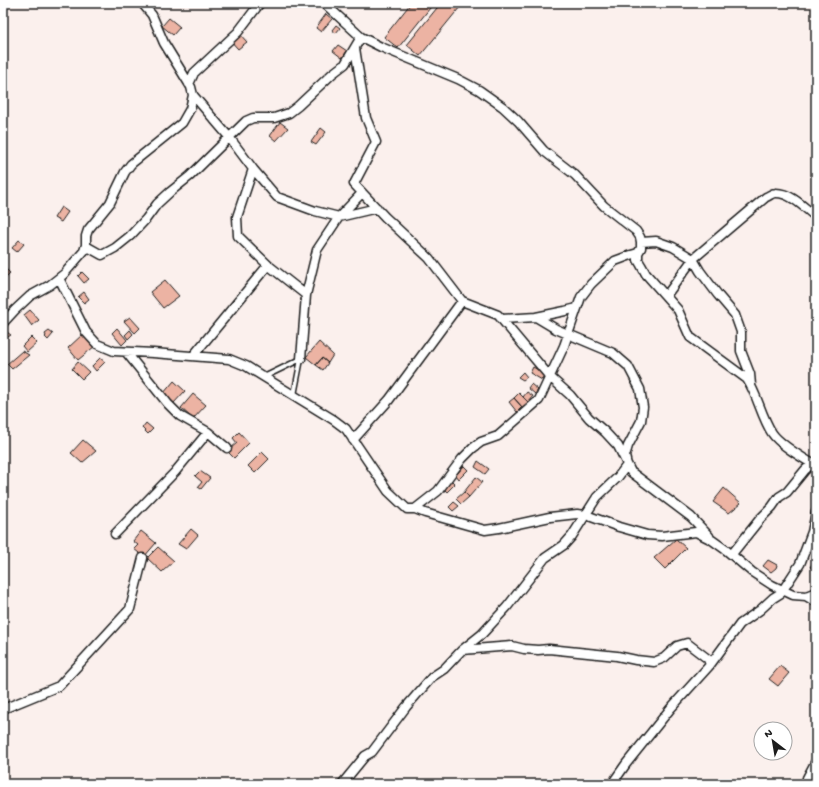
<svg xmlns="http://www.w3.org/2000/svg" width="819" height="787" viewBox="0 0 819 787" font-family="'Gochi Hand',sans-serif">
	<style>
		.building { fill: #ecb3a3; stroke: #1c1c1c }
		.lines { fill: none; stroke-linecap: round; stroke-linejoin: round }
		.service-casing { stroke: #1c1c1c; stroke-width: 7 }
		.minor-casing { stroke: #1c1c1c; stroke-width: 11 }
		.service { stroke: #fff; stroke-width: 4 }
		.minor { stroke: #fff; stroke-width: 8 }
	</style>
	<rect width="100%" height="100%" fill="#fbf0ed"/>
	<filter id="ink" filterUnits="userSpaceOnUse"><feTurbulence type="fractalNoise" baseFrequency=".025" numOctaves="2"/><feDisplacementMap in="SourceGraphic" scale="8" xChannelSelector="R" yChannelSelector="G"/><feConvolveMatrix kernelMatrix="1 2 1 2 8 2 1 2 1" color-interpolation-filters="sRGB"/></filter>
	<g filter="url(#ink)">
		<!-- building -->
		<path class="building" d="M411,3h23l-36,45 -14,-11z
			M441,3h13l6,4 -40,49 -13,-11z
			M326,14l6,5 -11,13 -5,-4z
			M169,18l11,9 -7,8 -11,-9z
			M336,25l4,3 -4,5 -4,-3z
			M238,32l9,10 -9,7 -9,-10z
			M338,45l9,6 -5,7 -9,-7z
			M280,122l8,6 -12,13 -6,-5z
			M321,128l5,4 -10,13 -5,-3z
			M61,207l7,5 -7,10 -7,-4z
			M19,240l5,4 -7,8 -5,-4z
			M3,266l7,7 -6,6 -1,-1z
			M82,272l7,7 -5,4 -6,-7z
			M165,280l14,16 -16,12 -13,-16z
			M84,292l5,7 -5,4 -6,-6z
			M30,310l9,10 -7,6 -8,-11z
			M130,317l10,11 -5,5 -11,-12z
			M117,328l10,12 -5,5 -10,-12z
			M4,330l7,5 -8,5v-9z
			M130,330l3,4 -5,5 -3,-4z
			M49,331l4,3 -5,6 -3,-3 1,-1 -1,-2z
			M83,334l12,12 -17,14 -10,-12z
			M31,337l6,6 -10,9 -5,-6z
			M319,342l14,13 -5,8 -6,-5 -6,7 -10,-8z
			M22,351l7,4 -17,14 -5,-5z
			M100,358l5,4 -9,9 -4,-5z
			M322,358l6,5 -5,7 -7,-5z
			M78,362l11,10 -7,7 -10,-10z
			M533,367l12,7 -3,6 -12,-7z
			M523,372l4,5 -4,3 -5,-3z
			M174,381l11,10 -12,13 -10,-10z
			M531,384l7,6 -3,4 -7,-6z
			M527,392l6,4 -5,6 -5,-5z
			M519,393l9,9 -6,5 -8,-9z
			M193,394l13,11 -13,14 -12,-11z
			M514,398l8,9 -5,5 -8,-10z
			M146,423l7,6 -5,5 -6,-6z
			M239,432l10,11 -15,15 -8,-8 3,-4 2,2 6,-5 -4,-5z
			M83,440l13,11 -14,12 -11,-10z
			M262,452l7,7 -14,14 -7,-7z
			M478,461l11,8 -4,5 -10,-7z
			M464,466l4,4 -9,9 -3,-4z
			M200,471l10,7 -9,11 -3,-2 4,-5 -7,-6z
			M476,477l6,5 -13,15 -5,-5z
			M451,480l4,4 -8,8 -4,-4z
			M724,488l17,15 -12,10 -16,-11z
			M464,492l5,5 -8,7 -5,-5z
			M454,502l5,4 -6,5 -4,-4z
			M191,529l7,6 -12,14 -8,-5z
			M141,531l15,12 -12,14 -10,-8 4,-4 -5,-4z
			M676,539l10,9 -21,21 -11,-11z
			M158,547l16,14 -12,11 -15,-14z
			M816,558v13l-6,-4z
			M768,560l9,5 -1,3 -5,4 -8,-6z
			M780,666l9,7 -11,13 -9,-7z"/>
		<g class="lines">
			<!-- service casing -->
			<g class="service-casing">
				<path id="service" d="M264,377l37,-18 -7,36"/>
			</g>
			<!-- minor casing -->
			<g class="minor-casing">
				<path id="minor" d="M142,3l10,12 12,28 27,44 2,8 36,42 24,32 -16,48 1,19 30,29
					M324,3l37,34 20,10 77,32 21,11 24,17 15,14 26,30 31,24 29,31 32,25 4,6 1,5v6l-3,5v7l3,5 5,9 32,36 12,27 57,42c11,17 14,37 25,54 8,12 31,25 44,33
					M355,48l11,70 10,24 -22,42 31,33 44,41 33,43 36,14 52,62 20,18 19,23 16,14 13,14 13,26 60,45 18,19
					M189,84l5,-11 44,-41 22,-29
					M253,169l24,28 38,14 24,6 38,-9
					M641,242l15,-1 17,6 20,12 7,12 18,24 17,20 6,17v19l9,23 1,11
					M86,246l16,9 13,-7 15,-12 16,-17 11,-15 13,-12 20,-16 56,-55 7,-3h21l15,-5 9,-7 34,-32 13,-10 16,-27
					M59,278l27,54 11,12 17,7 39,2 76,6 17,7 88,54 12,9 42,62 19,18h8l10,4 60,17 14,-2 51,-11 27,-3 9,1 33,12 28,8 15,1 34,-4 16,8 14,10 26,22 20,13 21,10 13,1 10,-4
					M666,296l27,-37 73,-62c3,-1 6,-4 9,-4 15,-1 30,15 41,24
					M536,317l29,-6 12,-3
					M3,323l12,-13 15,-14 20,-11 14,-11 20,-23 2,-6v-9l2,-6 22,-27 15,-31 6,-8 51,-41 8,-14 3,-14
					M126,352l42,52 12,12 28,16 19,16
					M193,356l75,-91 38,30
					M301,359l5,-64 11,-45 22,-33 23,-24
					M353,440l36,-40 73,-99
					M415,509l23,-18 24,-32 11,-11 8,-6 17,-6 41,-36 25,-54 17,-49 10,-13 24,-23 16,-6 7,-2
					M115,534l60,-62 33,-40
					M732,554l28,-35 12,-12 7,-10 8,-5 18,-22 7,-6
					M806,596l10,6
					M462,650l20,-16 25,-27 38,-49 19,-13 8,-9 25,-39 21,-20 9,-12 -2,-9 3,-10 13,-25 2,-14 -3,-18 -12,-23 -15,-13 -57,-24 -20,-12 -35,2
					M3,709l56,-23 71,-77 13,-51
					M807,778l9,-17
					M342,784l23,-28 7,-4 34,-45 26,-30 12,-8 18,-19 50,-4 12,3 14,1 11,-1 68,7 19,4 18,2 10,-4 13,-12 10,-3 21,16 2,6
					M612,784l14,-20 45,-56 39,-43 30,-41 20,-14 13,-12 8,-5 19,-29 12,-32 4,-20"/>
			</g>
			<!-- service -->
			<use href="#service" class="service"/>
			<!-- minor -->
			<use href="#minor" class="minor"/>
		</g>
	</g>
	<!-- margin -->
	<rect width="819" height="787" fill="none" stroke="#fff" stroke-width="16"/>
	<rect x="8" y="8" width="803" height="771" fill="none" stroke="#1c1c1c" stroke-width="1.5" filter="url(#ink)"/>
	<!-- north arrow -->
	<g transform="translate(773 741) rotate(329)"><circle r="19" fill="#ffffff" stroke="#a4a4a4"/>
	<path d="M0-3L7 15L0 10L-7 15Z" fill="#1c1c1c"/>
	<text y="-6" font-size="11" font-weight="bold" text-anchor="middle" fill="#1c1c1c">N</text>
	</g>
</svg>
